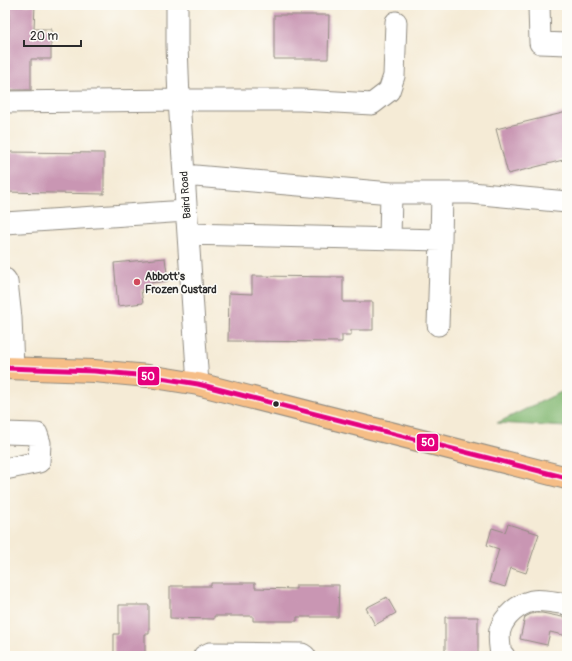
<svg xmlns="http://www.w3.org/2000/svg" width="572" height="661" viewBox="0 0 572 661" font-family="Pangolin,sans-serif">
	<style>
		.forest { fill: #85b974; stroke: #587250 }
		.building { fill: #c996b3 }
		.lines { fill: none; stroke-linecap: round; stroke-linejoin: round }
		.minor-casing { stroke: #908b80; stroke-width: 23 }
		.major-casing { stroke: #908b80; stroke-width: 24 }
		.minor { stroke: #fff; stroke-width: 21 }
		.major { stroke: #f6be87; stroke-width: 22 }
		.bus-1-casing { stroke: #fdfcf7; stroke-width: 8 }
		.bus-1 { stroke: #e5007d; stroke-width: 5 }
		.poi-dot { fill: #d1495b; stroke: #fdfcf7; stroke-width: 1.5 }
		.bus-dot { fill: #2b2b2b; stroke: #fdfcf7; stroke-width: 1.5 }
		.labels { text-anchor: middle; stroke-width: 3; stroke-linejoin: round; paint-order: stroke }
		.street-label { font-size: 11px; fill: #2b2b2b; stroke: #fdfcf7 }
		.poi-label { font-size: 11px; font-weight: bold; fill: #2b2b2b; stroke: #fdfcf7; text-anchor: start }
		.line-badge { stroke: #fdfcf7; stroke-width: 1.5 }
		.badge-label { font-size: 11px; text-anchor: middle; font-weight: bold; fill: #fff }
	</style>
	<rect width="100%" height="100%" fill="#fdfcf7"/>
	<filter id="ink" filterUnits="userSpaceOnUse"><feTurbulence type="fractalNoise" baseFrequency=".025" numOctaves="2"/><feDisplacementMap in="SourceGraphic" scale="8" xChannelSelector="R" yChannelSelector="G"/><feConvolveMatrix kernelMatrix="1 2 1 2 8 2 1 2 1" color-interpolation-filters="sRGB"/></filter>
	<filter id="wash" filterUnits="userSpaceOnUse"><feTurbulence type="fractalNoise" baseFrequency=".012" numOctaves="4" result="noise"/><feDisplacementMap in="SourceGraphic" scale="16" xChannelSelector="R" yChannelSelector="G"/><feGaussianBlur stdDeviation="0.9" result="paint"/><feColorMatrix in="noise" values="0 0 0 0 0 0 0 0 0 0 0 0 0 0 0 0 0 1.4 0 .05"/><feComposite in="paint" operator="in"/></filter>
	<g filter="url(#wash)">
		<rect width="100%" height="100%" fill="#f5ebd6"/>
		<!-- forest -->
		<path class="forest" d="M567,390v37l-70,-4 62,-30z"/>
		<g id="blocks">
			<!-- building -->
			<path class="building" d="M9,5h26l-1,24h17v30h-20v31h-23z
				M274,15h55l-1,44h-54z
				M567,112v47l-59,15 -12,-45z
				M5,152l99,1v41l-99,-2z
				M165,258l3,23 -19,2 1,6 -9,1 2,13 -25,3 -4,-43z
				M252,276l91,1v25h30v28h-22v5h-9v7l-114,-1 1,-48 23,1z
				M508,524l31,10 -13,39 -15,-5 -6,19 -16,-5 10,-33 -12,-4 5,-17 13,4z
				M211,583h44v5l41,1v-4h43l-1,32h-41v4h-44v-5h-39v3l-44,-1v-32h41z
				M387,597l9,16 -21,12 -9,-17z
				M119,605h30v29h-4v22h-31v-22h5z
				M537,613h5l25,5v18l-17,-4 -3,13 -27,-6 5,-22 6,-3z
				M445,617h33v39h-33z"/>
		</g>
	</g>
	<g filter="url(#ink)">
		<use href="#blocks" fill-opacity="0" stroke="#908b80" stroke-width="1"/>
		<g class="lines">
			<!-- minor casing -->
			<g class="minor-casing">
				<path id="minor" d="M177,5v40l2,55 19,284
					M539,5l1,38 27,1
					M5,102l174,-2h122l71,4 17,-13 5,-15 2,-54
					M184,175l207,18h80l96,9
					M5,223l181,-12
					M188,234l253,6 -3,85
					M390,239l1,-46
					M441,240l1,-47
					M5,279l2,3 4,36 2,50
					M5,433l32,1 3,9 -1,19 -34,7
					M204,656l6,-3 92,1 3,2
					M504,656l-3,-1c-1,-8 -3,-18 -1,-25 4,-14 19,-26 32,-29 11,-2 24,2 35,3"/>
			</g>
			<!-- major casing -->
			<g class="major-casing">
				<path id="major" d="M5,368l89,3 54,5 50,8 369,94"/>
			</g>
			<!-- minor -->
			<use href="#minor" class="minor"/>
			<!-- major -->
			<use href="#major" class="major"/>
			<!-- bus-1 casing -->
			<g class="bus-1-casing">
				<path id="bus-1" d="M5,368l89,3 54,5 50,8 369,94"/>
			</g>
			<!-- bus-1 -->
			<use href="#bus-1" class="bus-1"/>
		</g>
	</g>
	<!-- markers -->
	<circle class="poi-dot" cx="137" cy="282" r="4"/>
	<circle class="bus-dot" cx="276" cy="404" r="3.5"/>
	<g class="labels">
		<!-- street labels -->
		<g class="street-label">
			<text transform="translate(185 195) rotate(-94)" y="4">Baird Road</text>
		</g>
		<!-- poi labels -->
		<g class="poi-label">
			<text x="145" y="280">Abbott's<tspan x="145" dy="13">Frozen Custard</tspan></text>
		</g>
	</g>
	<g class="line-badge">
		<rect x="137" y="366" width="23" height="20" rx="4" fill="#e5007d"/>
		<rect x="416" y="433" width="23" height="19" rx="4" fill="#e5007d"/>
	</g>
	<g class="badge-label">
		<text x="148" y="380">50</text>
		<text x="428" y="446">50</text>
	</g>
	<!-- margin -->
	<rect width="572" height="661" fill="none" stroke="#fdfcf7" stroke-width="20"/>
	<!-- scale -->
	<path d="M24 40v6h57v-6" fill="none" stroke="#2b2b2b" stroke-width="2"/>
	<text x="30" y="40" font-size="12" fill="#2b2b2b" stroke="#fdfcf7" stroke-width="3" paint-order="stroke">20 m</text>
</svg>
